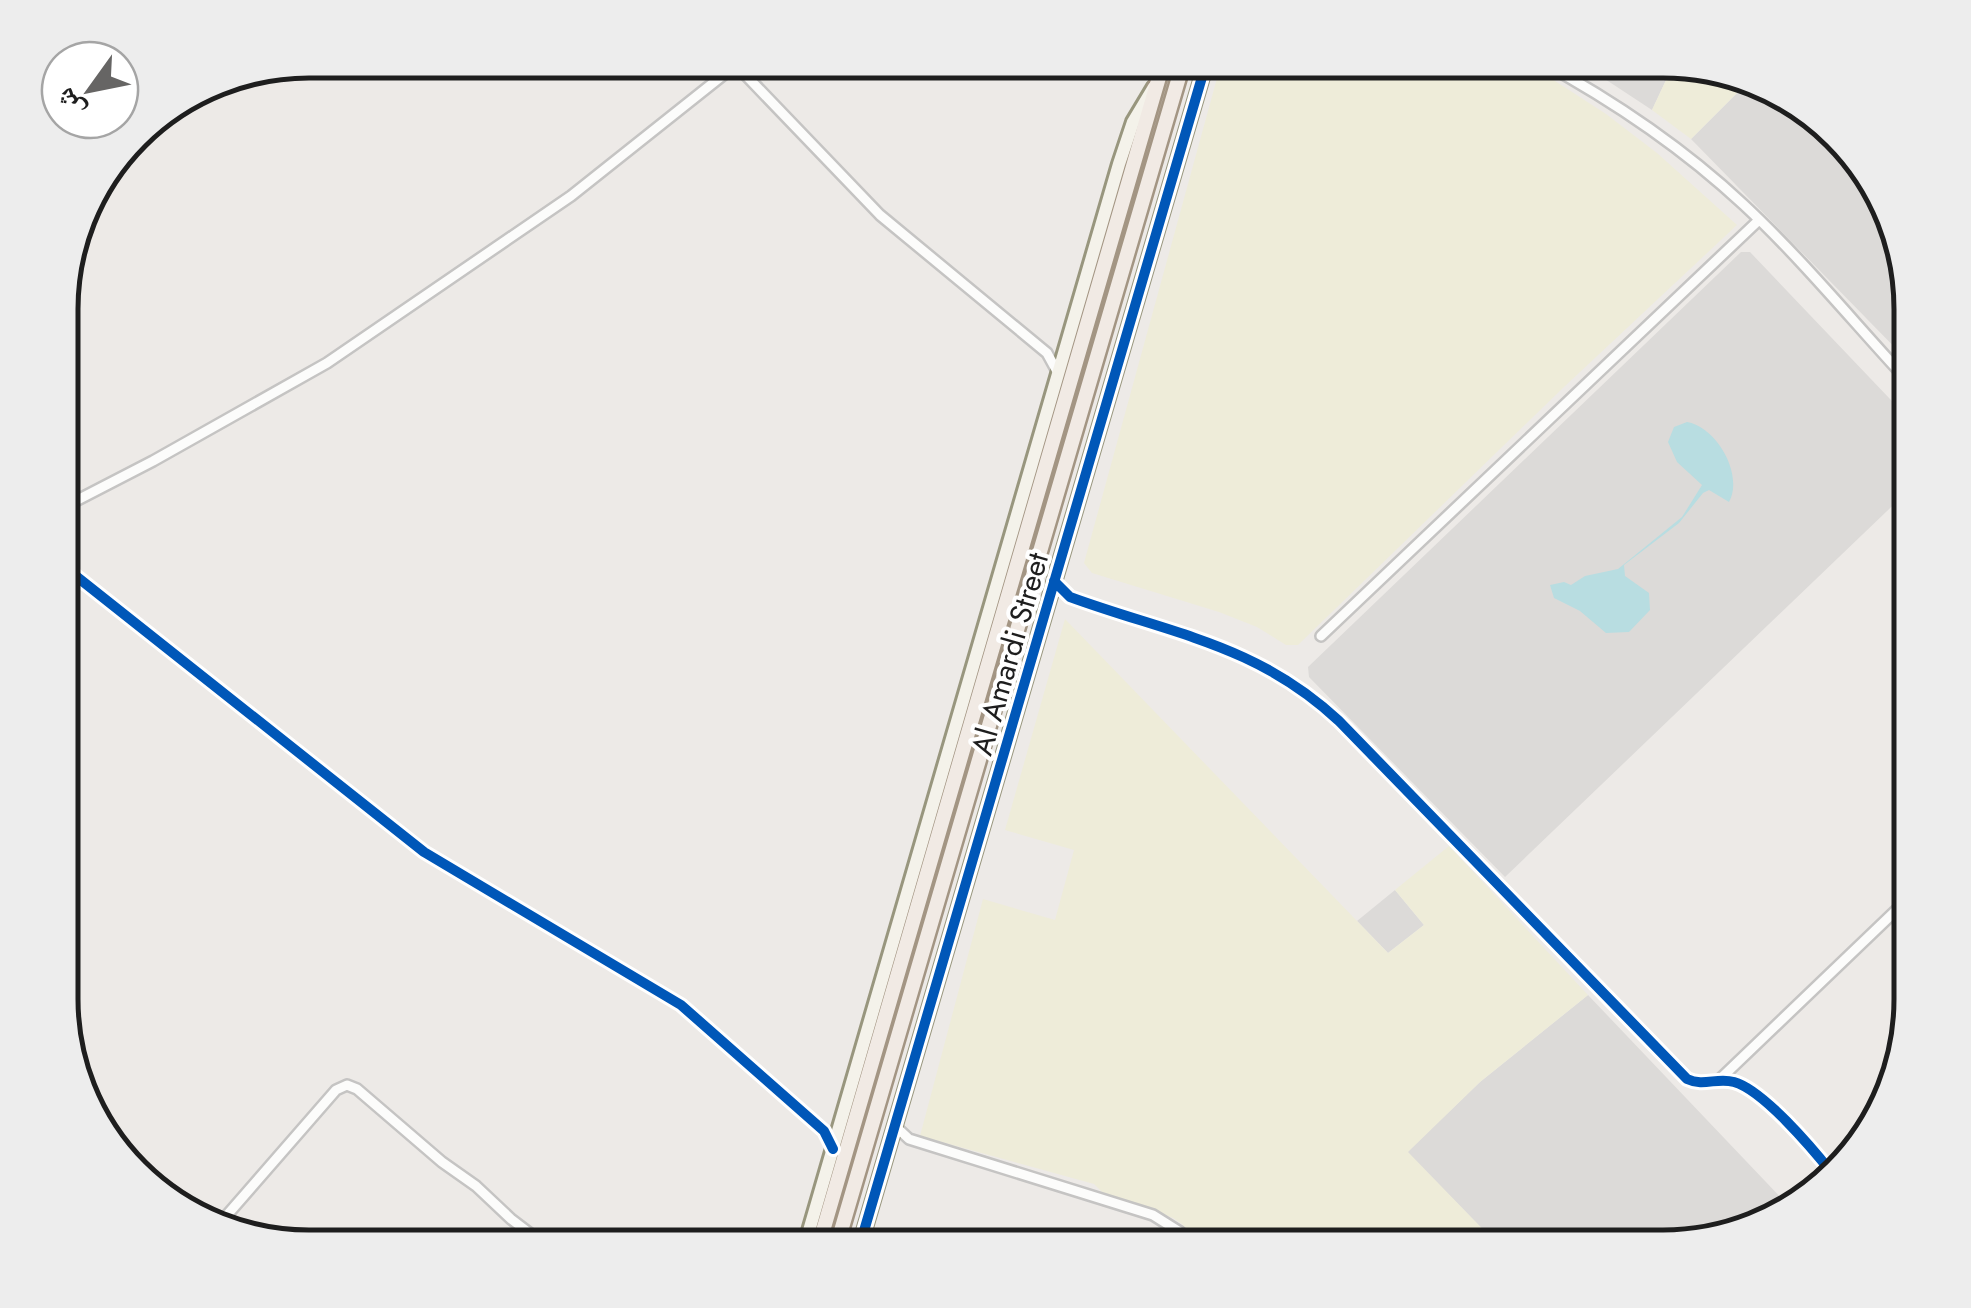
<svg xmlns="http://www.w3.org/2000/svg" width="1971" height="1308" viewBox="0 0 1971 1308" font-family="Jost,'Noto Naskh Arabic',sans-serif">
	<style>
		.residential { fill: #dcdad8 }
		.farmland { fill: #eeecd9 }
		.water { fill: #b8dde1 }
		.lines { fill: none; stroke-linecap: round; stroke-linejoin: round }
		.street-casing { stroke: #c5c4c3; stroke-width: 14 }
		.secondary-casing { stroke: #98967e; stroke-width: 18 }
		.primary-casing { stroke: #a39583; stroke-width: 19 }
		.street { stroke: #fcfcfb; stroke-width: 9 }
		.secondary { stroke: #f4f2ea; stroke-width: 12 }
		.primary { stroke: #f1eae4; stroke-width: 14 }
		.cycleway-casing { stroke: #fff; stroke-width: 16 }
		.cycleway { stroke: #0057b8; stroke-width: 10 }
		.labels { text-anchor: middle; stroke-width: 8; stroke-linejoin: round; paint-order: stroke }
		.street-label { font-size: 30px; fill: #1e1e1e; stroke: #fff }
		.rim { fill: none; stroke: #1e1e1e; stroke-width: 5 }
	</style>
	<rect width="100%" height="100%" fill="#edeae7"/>
	<!-- residential -->
	<path class="residential" d="M1576,60h87l11,3 -22,47z
		M1745,85l56,17 77,83 32,107v71l-219,-224z
		M1741,252h9l160,168v69l-405,388 -196,-200 -1,-10z
		M1395,890l29,35 -36,28 -31,-32z
		M1588,995l199,209 -19,16 -89,27 -178,1 -94,-96 73,-70z"/>
	<!-- farmland -->
	<path class="farmland" d="M1222,60h282l48,19 54,35 51,39 80,72 -173,162 -266,258h-12l-29,-18 -38,-15 -127,-39 -8,-10z
		M1674,63l71,22 -54,54 -39,-29z
		M1065,619l323,334 36,-28 -29,-35 54,-44 139,149 -108,87 -72,70 93,96h-298l-21,-24 -9,-6 -71,-26 -8,-8 -174,-48 63,-237 72,21 19,-70 -69,-20z"/>
	<!-- water -->
	<path class="water" d="M1687,422c30,5 57,53 42,80l-20,-12 -6,3 -24,30 -55,42 1,11 24,17 1,17 -21,22 -23,1 -26,-22 -26,-13 -4,-13 14,-3 7,3 14,-9 33,-7 64,-52 20,-32 -25,-23 -9,-20 6,-15z"/>
	<g class="lines">
		<!-- street casing -->
		<g class="street-casing">
			<path id="street" d="M1538,60c74,40 145,88 206,145 59,55 111,119 166,178
				M736,65l144,150 167,138 11,20
				M62,508l91,-47 174,-98 244,-167 171,-136
				M62,565l362,287 257,153 143,126 9,18
				M1054,581l16,16c101,37 187,47 269,124l348,358c17,8 30,-2 47,3 29,8 78,66 98,91
				M1321,636l438,-416
				M1718,1081l192,-184
				M894,1125l15,14 244,76 27,17 17,16
				M221,1222l115,-132 11,-5 10,4 85,73 34,24 35,33 38,29"/>
		</g>
		<!-- secondary casing -->
		<g class="secondary-casing">
			<path id="secondary" d="M804,1248l315,-1084 14,-42 21,-35
				M859,1248l348,-1188"/>
		</g>
		<!-- primary casing -->
		<g class="primary-casing">
			<path id="primary" d="M818,1248l346,-1188
				M836,1248l348,-1188"/>
		</g>
		<!-- street -->
		<use href="#street" class="street"/>
		<!-- secondary -->
		<use href="#secondary" class="secondary"/>
		<!-- primary -->
		<use href="#primary" class="primary"/>
		<!-- cycleway casing -->
		<g class="cycleway-casing">
			<path id="cycleway" d="M62,565l362,287 257,153 143,126 9,18
				M1054,581l16,16c101,37 187,47 269,124l348,358c17,8 30,-2 47,3 29,8 78,66 98,91
				M859,1248l348,-1188"/>
		</g>
		<!-- cycleway -->
		<use href="#cycleway" class="cycleway"/>
	</g>
	<g class="labels">
		<!-- street labels -->
		<g class="street-label">
			<text transform="translate(1010 654) rotate(-74)" y="10">Al Amardi Street</text>
		</g>
	</g>
	<!-- crop -->
	<path d="M0 0H1971V1308H0ZM309 78H1663A231 231 0 0 1 1894 309V999A231 231 0 0 1 1663 1230H309A231 231 0 0 1 78 999V309A231 231 0 0 1 309 78Z" fill="#ededed" fill-rule="evenodd"/>
	<path class="rim" d="M309 78H1663A231 231 0 0 1 1894 309V999A231 231 0 0 1 1663 1230H309A231 231 0 0 1 78 999V309A231 231 0 0 1 309 78Z"/>
	<!-- north arrow -->
	<g transform="translate(90 90) rotate(237)"><circle r="48" fill="#ffffff" stroke="#a5a5a5" stroke-width="2.5"/>
	<path d="M0-8L18 38L0 25L-18 38Z" fill="#666564"/>
	<text y="-15" font-size="28" font-weight="bold" text-anchor="middle" fill="#1e1e1e">ش</text>
	</g>
</svg>
